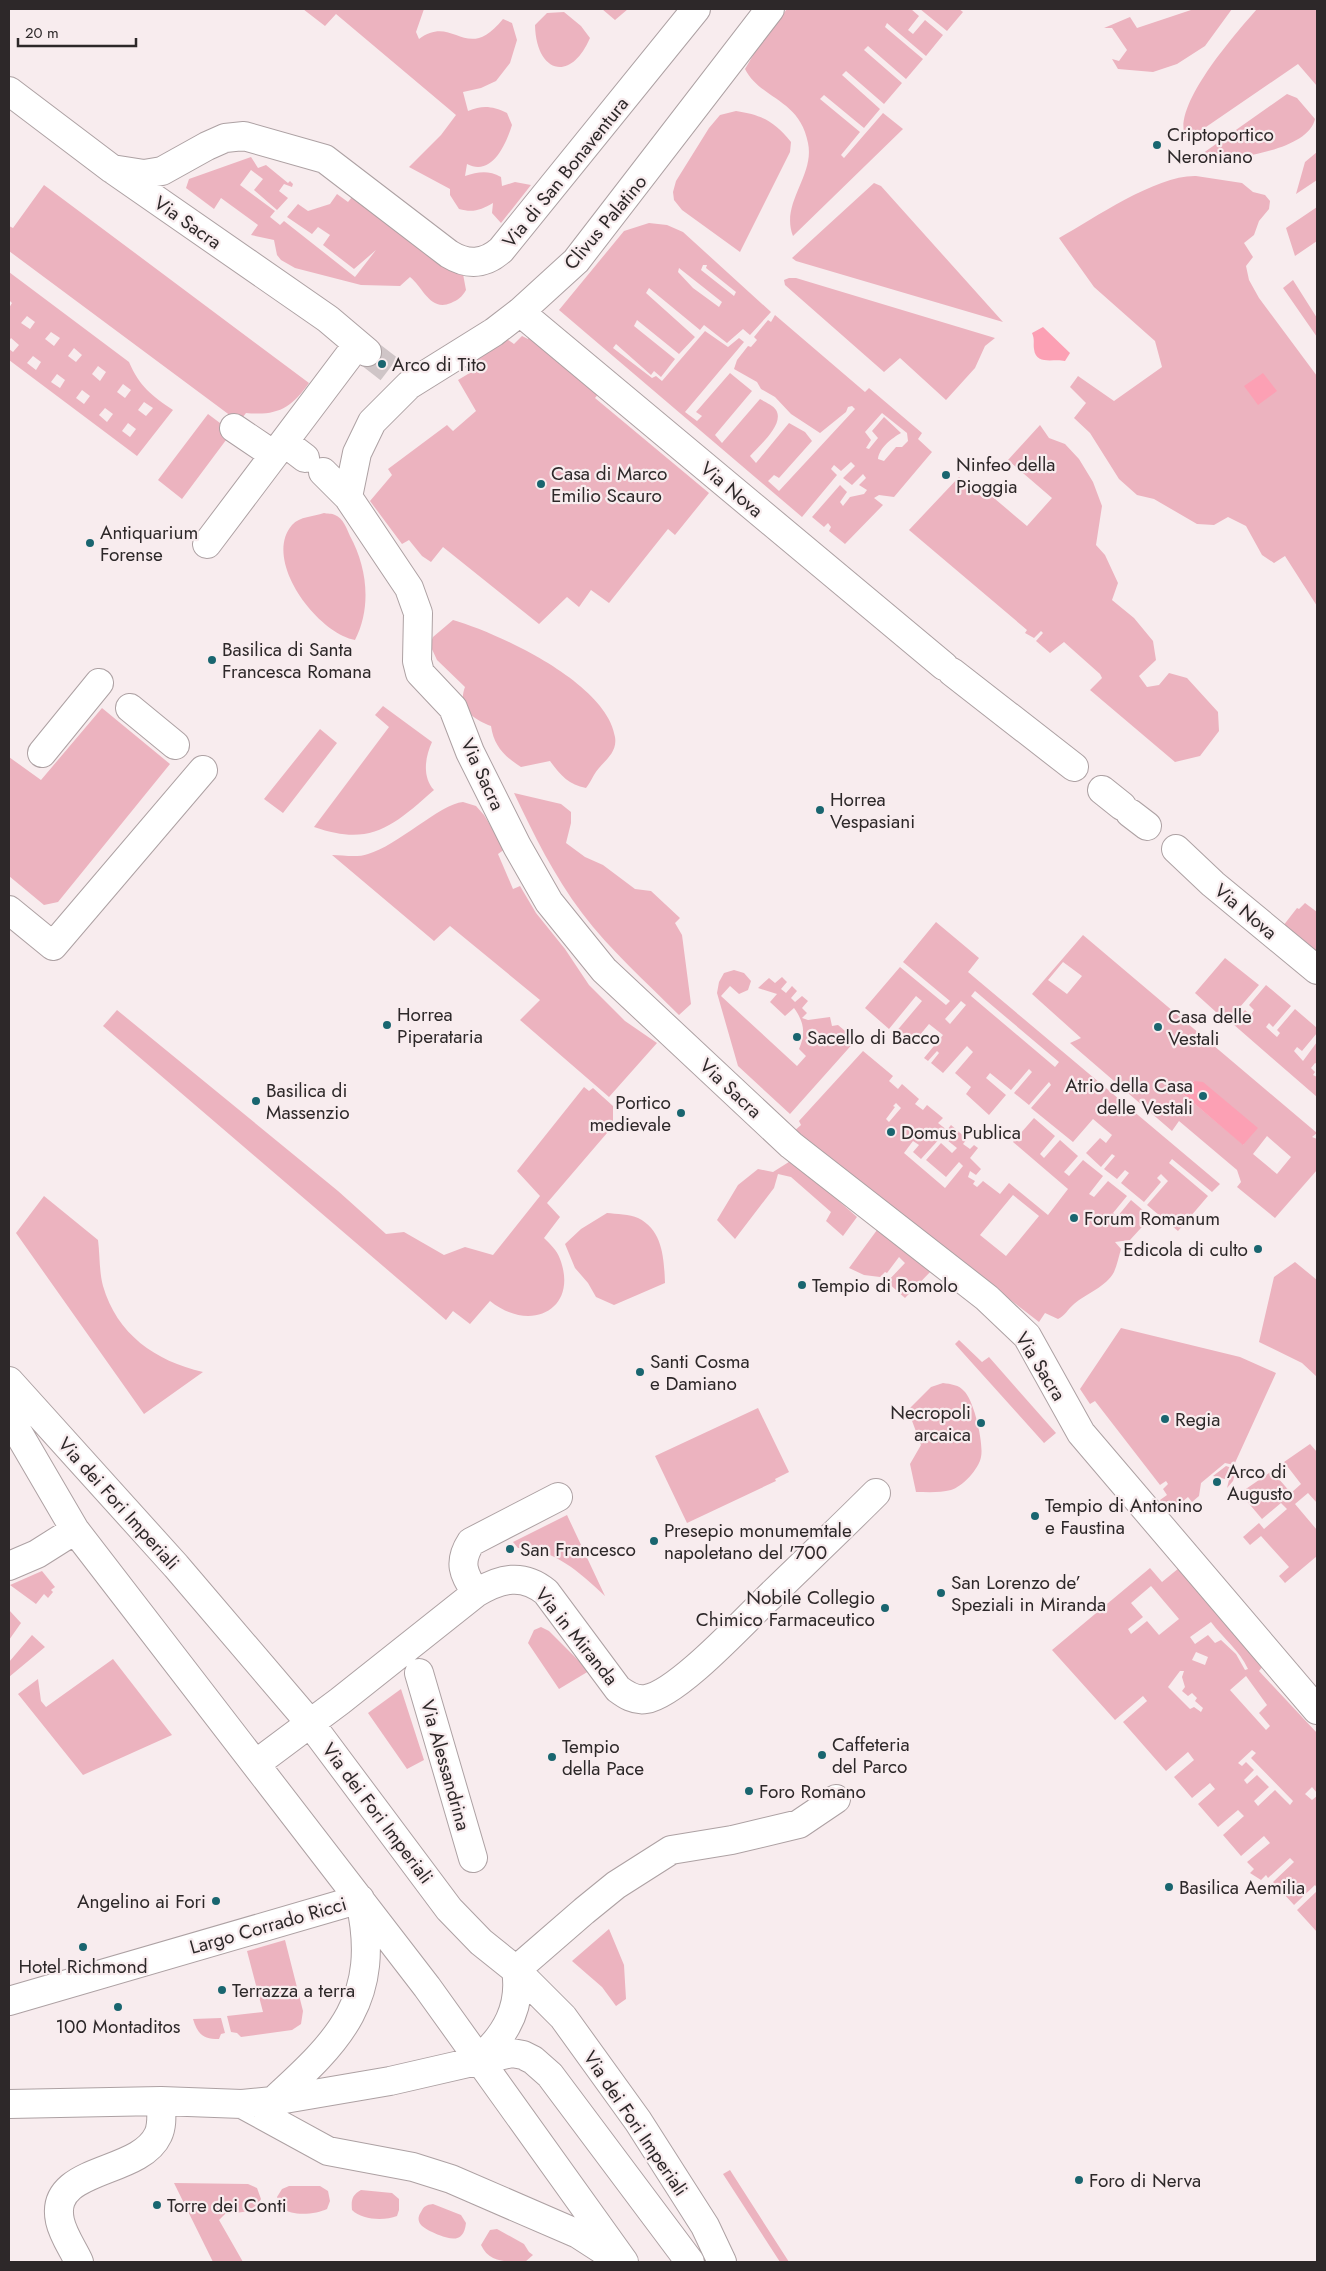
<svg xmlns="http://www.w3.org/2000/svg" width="1326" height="2271" viewBox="0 0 1326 2271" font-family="Jost,sans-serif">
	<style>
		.green { fill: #ecb3bf; fill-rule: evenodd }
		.water { fill: #fca0b4 }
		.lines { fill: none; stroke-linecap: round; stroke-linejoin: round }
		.minor-tunnel { stroke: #cfc5c7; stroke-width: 28; stroke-dasharray: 28 14; stroke-linecap: butt }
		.minor-casing { stroke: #ada1a3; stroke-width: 30 }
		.minor { stroke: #fff; stroke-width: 28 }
		.poi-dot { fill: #19656f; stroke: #f8ecee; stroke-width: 2 }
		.labels { text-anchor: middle; stroke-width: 4.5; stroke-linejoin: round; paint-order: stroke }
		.poi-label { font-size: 19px; fill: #2d2829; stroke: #f8ecee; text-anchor: start }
		.street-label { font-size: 19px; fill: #2d2829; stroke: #f8ecee }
	</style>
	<rect width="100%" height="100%" fill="#f8ecee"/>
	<!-- green -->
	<path class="green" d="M303,9h121l-8,23 3,7c35,-26 47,26 84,-20l9,4 5,17 -7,23 -14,18 -15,7 -18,4 5,19c15,-6 24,-5 39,2l5,12c-6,19 -20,52 -45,39l-2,12c13,-4 23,-6 36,1l1,9 13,-4 16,3 -30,38 -9,-10 1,-10c-12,7 -20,10 -34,6l-9,-14v-6l-41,-22 32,-32 15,-20 -120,-101 -11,12z
		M602,9h26l-13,11z
		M787,9h124l8,7 -11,14 5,4 12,-14 18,15 -17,21 -39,-33 -2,4 38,32 -17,20 -38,-33 -4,4 38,33 -18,21 -38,-33 -4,4 38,34 -16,19 -40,-33 -4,4 40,33 -19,23 3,3 39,-45 20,16 -110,107c-13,-33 22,-60 15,-93 -8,-44 -48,-44 -63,-74l17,-29z
		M920,9h39l4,3 -16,19z
		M1194,9h38l-27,37 -28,18 -24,8 -35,-3 -6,-10 7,2 8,-11 -15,-22h-8l26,-11 7,11z
		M1257,9h60v77l-19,-22 -111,76c-20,-30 50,-108 70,-131z
		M564,12l17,14 9,12c-20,46 -54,34 -55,-13l12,-12z
		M1287,94l10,4 18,21c-7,32 -84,41 -113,41l-3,-4z
		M736,111c26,4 38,10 55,31l-1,10 -50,100 -58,-42 -8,-10 -1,-8 3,-11 33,-53 11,-13z
		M1317,152v28l-21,14 9,-32z
		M251,157l7,11 8,-3 22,18 2,-2 3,3 -1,3 -8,-3 -5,7 9,7 -11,12 -23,-20 9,-11 -12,-9 -11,15 35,26 -5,6 10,8 4,-4 71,56 21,-27 -22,19 -31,-24 7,-10 -12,-8 -6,7 -25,-17 11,-13 10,7 22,-7 7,-10 11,8 4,-5 111,77 3,16c-4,7 -8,10 -15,13 -21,9 -28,-16 -41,-26l-10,9 -39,-1 -66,-17 -14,-8 -4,-5 -3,-15 -23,-5 7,-10 -37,-27 -7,11 -28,-21 3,-9z
		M1196,176l46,7 11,9 12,3 5,6 -1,8 -10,12 -5,14 -10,8 9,14 -7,9 3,14 10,18 58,78v230l-32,-50 -11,7 -12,-8 -16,-29 -18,-9 -14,8 -17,-1 -43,-25 -17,-4 -18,-16 -29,-46 -16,-15 12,-15 -16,-16 8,-11 36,25 48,-34 -7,-26 -61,-54 -35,-49c36,-20 97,-63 137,-62z
		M874,183l7,3 122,136 -207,-61 -4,-3z
		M44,185l265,198c-18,25 -31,33 -63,30l-7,9 -230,-171v-25l4,2z
		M1317,207v34l-22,15 -9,-28z
		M649,223l18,2 16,7 88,80 -21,23 -7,-6 -16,14 -23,-18 -4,5 -51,-42 -3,5 49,44 -16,17 -42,-34 -3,6 41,33 -14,18 -7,-6 -3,4 -35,-31 -3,4 39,30 4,-2 6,5 43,-50 23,16 11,-9 5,4 -59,70 12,9 5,-5 -6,-4 34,-39 22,18 -37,44 7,8 38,-44c5,3 13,6 16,11 9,14 -17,36 -26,46l6,7 33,-40 16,9 7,9 -33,37 -5,-3 -6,6 11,10 76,-82 -3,-3 -4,1 -2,5 -26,21 -29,-19 -16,-17 -14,-8 -4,-7 -23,-13 3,-9 11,-14 3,1 6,-7 -3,-3 14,-17 3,2 4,-7 90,77 4,-4 53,45 -4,6 14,13 -38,45 -15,-2 -5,3 9,7 -38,39 -16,-13 2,-4 -3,-4 -4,4 -12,-10 28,-32 7,7 -7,10 3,4 7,-9 14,-3 3,-4 -8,-5 7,-7 -3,-4 -11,11 -9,-7 12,-12 -4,-4 -10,9 -7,-6 -3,4 6,6 -35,42 -243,-207 65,-79zM703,265h4l-1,3 30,24 -2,4 -33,-26zM679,268l43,34 -3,5 -26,-19 -15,-16zM882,413l25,20 1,8 -6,6h-6l-12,14 -6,-2c1,-11 14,-21 23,-26l-17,-16 -12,14 6,7 -9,11 -3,-1 5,-8 -6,-8z
		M9,272l120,90c11,25 22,33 44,48l-36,46 -128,-96v-11l4,3 6,-7 -8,-7 -2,3v-33l3,-5 -3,-3zM27,316l8,6 -5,7 -9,-6zM51,332l9,6 -6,8 -9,-7zM74,348l8,7 -6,7 -8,-6zM33,356l8,6 -5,8 -9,-7zM98,366l8,6 -6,9 -8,-7zM57,374l8,6 -5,8 -9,-6zM123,384l8,6 -6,8 -8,-6zM82,390l8,6 -6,8 -8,-6zM144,402l9,6 -7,8 -8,-6zM105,408l8,6 -6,8 -8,-7zM128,423l8,6 -6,8 -8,-6z
		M789,278h7l199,60 -10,8 -10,22 -29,32 -46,-42 -16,14 -99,-87 -1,-5z
		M1293,280l24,38v19l-34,-49z
		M530,335l70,57 -5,6 114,95 -34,42 -7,-6 -59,74 -18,-13 -12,17 -12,-10 -28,27 -96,-77 -12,15 -9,-6 -13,-16 -7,4 -32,-43 22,-26 -4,-6 59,-44 6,6 23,-20 -18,-31 20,-12 -3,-7 29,-24 10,7 8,-8 6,3z
		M208,414l24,18 -50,67 -24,-19z
		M1040,425l9,13 16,6 14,15 14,23 9,24 -6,39 9,10 13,28 -6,17 22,18 19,23 3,19 -17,16 8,11 12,-2 10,-12 18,5 31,34 1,19 -19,25 -25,6 -85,-72 12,-12 -2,-4 -36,-32 -14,11 -14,-12 7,-8 -2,-2 -7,7 -9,-5 2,-3 -118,-100 50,-53 24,21 5,-5 39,33 25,-28 -44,-38z
		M324,513c3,1 8,0 11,2 8,3 12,14 15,21 17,31 22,71 5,104 -38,-7 -93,-80 -63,-115 8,-9 21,-8 32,-12z
		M453,620c45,13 154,63 162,117 3,18 -14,25 -21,38 -3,5 -4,8 -8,13 -17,-3 -26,-13 -36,-27l-29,6c-17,-11 -27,-21 -30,-41 -18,-7 -34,-18 -26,-39l-28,-27 -7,-15 3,-8z
		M383,706l49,36c-7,15 -10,35 2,48 -41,36 -63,57 -120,37l75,-100 -14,-12z
		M102,708l68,56 -112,138 -14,3 -35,-29v-119l32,23z
		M320,729l17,14 -54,70 -19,-14z
		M514,793l47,11 10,8v11l-5,20 19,14 18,8 32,24 16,2 29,27 -5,5 7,12 9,69 -12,11c-33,-33 -69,-65 -97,-102 -28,-37 -48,-78 -68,-120z
		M463,802l13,4 8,9 21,34 -7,5 15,35 7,-3 16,27 29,36 24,36 36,36 32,22 -48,54 -89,-77 20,-20 -90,-74 -16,15 -102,-86c11,0 25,3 36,-1 29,-8 72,-50 95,-52z
		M1305,903l12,9v48l-34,-34 14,-18 2,1z
		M936,922l43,36 -11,14 252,212 -8,8 -40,-33 -3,4 39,33 -30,35 -31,-26 21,-24 -7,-7 -4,4 4,4 -17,20 -23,-19 8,-10 -4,-3 -8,9 -13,-10 11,-13 -3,-2 -11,13 -15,-14 14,-15 6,5 6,-8 -19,-16 -20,23 -42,-34 20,-23 -2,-3 -20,23 -15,-12 18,-21 -3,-3 -18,21 -21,-17 -4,5 20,17 -17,20 -23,-21 5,-7 -16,-14 18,-21 -6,-6 -24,27 -12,-10 8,-10 -2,-2 -9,10 -4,-3 19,-23 -14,-11 -10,12 -4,-3 -8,9 -12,-9 27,-32 -6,-5 -27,33 -24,-21 35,-41 46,38 4,-4 -47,-39zM975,991l84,71 -4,5 -84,-71zM961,1001l5,4 -16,19 -5,-5z
		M1083,935l234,198 -5,4 5,2v31l-42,48 -38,-31 4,-5 -4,-12 -58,-49 -7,10 -102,-88 11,-5 -49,-44zM1063,962l19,14 -15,18 -19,-14zM1194,1081l50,64 -61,-51zM1267,1136l24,21 -14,17 -24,-20z
		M1225,958l34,27 -32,37 -32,-29z
		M734,970l10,3 7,8 -3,9 -9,4 -9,-8 -9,10 76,70 9,-10 -7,-7c7,-16 5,-27 -5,-41l-9,8 -15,-14 7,-8 -19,-6 11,-10 6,5 7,-6 5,5 -6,7 5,4 6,-7 5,5 -6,7 4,4 7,-6 6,5 -6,7 5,5 -5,5 6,2 22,-3 2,9 6,-1 18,15 -66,74 -52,-48 -21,-73 2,-11 5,-9z
		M1266,985l25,21 -18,21 -4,-4 -3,4 11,10 3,-4 -3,-3 18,-21 22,19v5l-15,18 -5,-4 -3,4 9,10 14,-19v22l-2,-1 -4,5 4,4 -2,3 4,2v20l-84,-73 12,-14 6,5 3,-5 -5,-5z
		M117,1010l221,181 48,43 18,-2 40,23 21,-8 28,8 47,-59 -23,-25 67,-84 5,4 4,-3 20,18v20l-66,77 13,14 -16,21c6,6 13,12 16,21 19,50 -29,75 -70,42l-20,23 -17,-13 -7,9 -343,-294z
		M863,1051l30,25 -4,5 9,8 4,-5 17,15 -4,5 8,6 4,-5 16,13 -5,5 9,7 4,-5 16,14 -4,5 7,5 4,-4 4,3 -8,10 11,11 -5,6 -6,-4 -2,6 7,4 -2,3 4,3 6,-6 17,13 9,-11 39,32 20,-26 -55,-47 21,-24 21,18 -15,18 4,4 16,-18 18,16 -14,16 5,4 14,-16 20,16 -14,18 5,3 14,-16 19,15 -14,17 4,4 14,-17 20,17 -21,23 -15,2 6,7c-2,7 -4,16 -7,23 -8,15 -27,21 -40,32 -7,6 -8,11 -16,15l-13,-6 -6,9 -246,-190 8,-7 -2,-4zM896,1103l5,5 -12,14 -3,-3 9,-12 -2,-1zM942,1136l15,12 -5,5 -11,-10 -15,17 20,17 13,-15 4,4 -18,22 -41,-35 9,-12 6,4 -6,7 8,7zM1013,1195l26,21 -33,40 -26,-21z
		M792,1160l65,57 -14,19 -17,-15 5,-9 -40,-35 -13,-3 -4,14 -39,51 -18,-19 21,-35 20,-16 15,3z
		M44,1196l54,44c2,15 1,31 5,46 14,48 52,75 100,86l-59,42 -128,-181z
		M607,1213c9,1 23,1 31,5 25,12 26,41 27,65l-51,22 -18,-8 -8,-14 -13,-15 -10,-24 16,-15z
		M877,1230l56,39 -28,29 -18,-16 18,-19 -6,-6 -12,16 -2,-1 -5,5 -16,-2 -15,-7z
		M1295,1262l22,18v97l-15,-14 -43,-21 15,-65z
		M1121,1328l119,29 36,16 -42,92 -9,-2 -24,20 -2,13 -7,6 -4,-5 -18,15 -10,-12 7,-5 -4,-6 5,-5 -2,-3 -6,4 -65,-84 -5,3 -10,-15z
		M959,1340l23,22 7,-5 67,76 -12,10 -89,-99z
		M943,1383c8,1 16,2 21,8 10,9 20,53 17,66 -2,12 -19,30 -30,33 -11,3 -24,2 -35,2l-6,-28 11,-19 -13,-35 23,-23z
		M758,1408l31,64 -14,7 1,2 -89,42 -32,-67z
		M1310,1444l7,8v51l-9,-10 -13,11 22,26v26l-32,27 -6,-7 10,-9 -28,-31 -11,9 -7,-8 16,-14 5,6 23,-20 -6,-6 -19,16 -22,-26 32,-22 19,22 10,-9 -17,-22z
		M1226,1466l9,3 2,-2 -4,14 -6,7 2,-8 -16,-4z
		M567,1515l38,81c-26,-24 -50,-47 -87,-48l-5,-6z
		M1150,1568l12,14 17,-14 84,98 -4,5 58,62v60l-5,-6 -7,7 7,6 5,-4v92l-2,-3 -21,20 -21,-23 21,-20 -4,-4 -22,20 -2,-3 -5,5 -11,-7 4,-4 -7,-7 23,-19 -6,-7 -23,20 -18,-21 21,-19 -6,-6 -20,17 -20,-23 17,-15 -5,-6 -18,15 -18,-21 20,-17 -6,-8 -22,19 -43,-49 24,-21 -4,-5 -28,24 -63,-70zM1151,1586l28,33 -20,16 -12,-14 -16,13 -3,-5 15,-12 -12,-14zM1211,1622c12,16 29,29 37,47l-3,1 -9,-16 -15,-14 -6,3 -7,-8 -13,9 -5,-7zM1196,1652l12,5 -3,8 -13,-5zM1180,1671h4l-2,6 3,10 -3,4 6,5 4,-3 5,5 -2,3 8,7 -2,4 -7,-5 -4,2 -22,-22zM1246,1676l21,29 -8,8 11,13 -4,4 -36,-40zM1252,1750l4,3 -5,5 42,43 -3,4 -15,-15 -17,16 -4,-5 15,-14 -12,-12 -10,9 -3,-4 10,-10 -8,-8 -4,4 -4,-3z
		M42,1571l13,16 -4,3 2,2 -5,6 -4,-4 -8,10 -26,-19z
		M9,1610l12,13 -12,17z
		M541,1627l8,4 40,40 -30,18 -31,-46 6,-13z
		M32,1635l13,12 -36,30v-15z
		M113,1659l59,76 -89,40 -65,-81 20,-15 3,22 5,6z
		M401,1689l23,71 -17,9 -39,-56z
		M1317,1891v41l-20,-22z
		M609,1929l15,36 2,34 -10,7 -14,-19 -30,-26z
		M285,1940l18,71 -2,13 -9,6 -51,7 -4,-4 -6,-1 -4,-16 36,-4 -16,-61z
		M221,2018l4,15 -4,1 -2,5c-16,0 -21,-4 -26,-20z
		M730,2170l59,92h-9l-57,-88z
		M174,2183l74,1 9,4 4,11c-7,15 -20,13 -35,14l-7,7 24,42h-30z
		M289,2186h31l8,5 2,10 -3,8c-10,5 -35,8 -44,-1 -3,-3 -4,-8 -6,-11l5,-8z
		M361,2190l31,3 7,6v11l-2,6c-13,5 -35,4 -45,-6 -1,-10 0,-15 9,-20z
		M433,2204l28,11 5,8c-2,18 -12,18 -27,12 -9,-4 -27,-10 -18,-23 3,-6 5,-7 12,-8z
		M497,2229l27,15 5,8 4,3 -8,7c-17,0 -36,1 -44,-17l9,-15z"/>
	<!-- water -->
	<path class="water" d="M1043,327l27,26 -5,8c-11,-3 -29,5 -31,-12 -1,-6 1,-9 -2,-16z
		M1263,373l14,18 -19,14 -14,-19z
		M1194,1081l9,1 55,46 -15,17 -60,-51z"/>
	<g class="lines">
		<!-- minor-tunnel -->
		<path class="minor-tunnel" d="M367,352l31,24"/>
		<!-- minor casing -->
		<g class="minor-casing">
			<path id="minor" d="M770,9l-194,252 -56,51 -26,20 -85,53 -37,37 -15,31 -9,44 61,91 9,25 -1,48 3,12 33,35 17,44 47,94 32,56 55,68 187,175 196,153 40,38 54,97 236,277
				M9,91l103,78 216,150 39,33
				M112,169l32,5 18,-3 45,-25 18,-8 19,-2 81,23 124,95c18,11 35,11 52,-4l195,-241
				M520,312l424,354
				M234,428l40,27
				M284,442l21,16
				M323,472l25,25
				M207,544l150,-199
				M952,672l122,95
				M130,708l45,37
				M42,753l57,-70
				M1102,790l20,16
				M1130,813l17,13
				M1176,849l37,35 104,86
				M9,910l44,36 150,-176
				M9,1381l167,185 134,157 139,186 32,33 35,28 47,47 75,104 67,105 17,36
				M9,1417l66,113 352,457 197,275
				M9,1566l28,-12 38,-24
				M476,1593c-13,-19 -18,-31 -5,-51l87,-45
				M419,1673l54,185
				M257,1763l83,-62 136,-108c25,-15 47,-20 70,-1l72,97c8,6 17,12 28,10 31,-5 96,-76 120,-99 37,-36 74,-71 110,-107
				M516,1970l68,-59 32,-26 55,-35 61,-10 67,-16 37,-25
				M9,2001l351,-102
				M479,2059c27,-24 43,-52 37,-89
				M273,2101c67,-61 109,-102 87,-200
				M9,2104l152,-3 81,3 31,-3 117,-20 122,-28 11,2 10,5 17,15 140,187
				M242,2104l86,47 85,16 38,12 127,55 34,22
				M79,2262c-6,-13 -16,-27 -19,-41 -12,-55 79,-45 98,-86 5,-10 3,-23 3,-34"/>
		</g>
		<!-- minor -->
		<use href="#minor" class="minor"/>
	</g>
	<!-- markers -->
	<g class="poi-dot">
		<circle cx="1157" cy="145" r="5"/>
		<circle cx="382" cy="364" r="5"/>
		<circle cx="946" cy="475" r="5"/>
		<circle cx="541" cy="484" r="5"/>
		<circle cx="90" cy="543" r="5"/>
		<circle cx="212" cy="660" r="5"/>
		<circle cx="820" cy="810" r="5"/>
		<circle cx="387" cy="1025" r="5"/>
		<circle cx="1158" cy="1027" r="5"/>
		<circle cx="797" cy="1037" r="5"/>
		<circle cx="1203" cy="1096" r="5"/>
		<circle cx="256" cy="1101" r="5"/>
		<circle cx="681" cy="1113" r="5"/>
		<circle cx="891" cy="1132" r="5"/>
		<circle cx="1074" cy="1218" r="5"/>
		<circle cx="1258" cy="1249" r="5"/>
		<circle cx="802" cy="1285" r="5"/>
		<circle cx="640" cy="1372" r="5"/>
		<circle cx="1165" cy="1419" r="5"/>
		<circle cx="981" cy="1423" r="5"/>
		<circle cx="1217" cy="1482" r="5"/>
		<circle cx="1035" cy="1516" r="5"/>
		<circle cx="654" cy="1541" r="5"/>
		<circle cx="510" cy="1549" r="5"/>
		<circle cx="941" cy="1593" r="5"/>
		<circle cx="885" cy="1608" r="5"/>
		<circle cx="822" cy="1755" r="5"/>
		<circle cx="552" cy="1757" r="5"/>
		<circle cx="749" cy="1791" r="5"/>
		<circle cx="1169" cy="1887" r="5"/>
		<circle cx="216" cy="1901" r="5"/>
		<circle cx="83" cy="1947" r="5"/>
		<circle cx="222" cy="1990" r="5"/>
		<circle cx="118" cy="2007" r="5"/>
		<circle cx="1079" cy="2180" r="5"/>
		<circle cx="157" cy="2205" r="5"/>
	</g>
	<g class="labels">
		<!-- poi labels -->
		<g class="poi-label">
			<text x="1167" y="141">Criptoportico<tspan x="1167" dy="22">Neroniano</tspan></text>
			<text x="392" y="371">Arco di Tito</text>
			<text x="956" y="471">Ninfeo della<tspan x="956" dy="22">Pioggia</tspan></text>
			<text x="551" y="480">Casa di Marco<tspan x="551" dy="22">Emilio Scauro</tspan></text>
			<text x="100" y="539">Antiquarium<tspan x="100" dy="22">Forense</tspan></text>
			<text x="222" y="656">Basilica di Santa<tspan x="222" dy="22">Francesca Romana</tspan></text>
			<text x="830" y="806">Horrea<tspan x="830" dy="22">Vespasiani</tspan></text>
			<text x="397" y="1021">Horrea<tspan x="397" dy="22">Piperataria</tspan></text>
			<text x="1168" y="1023">Casa delle<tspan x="1168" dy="22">Vestali</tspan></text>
			<text x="807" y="1044">Sacello di Bacco</text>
			<text x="1193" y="1092" text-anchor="end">Atrio della Casa<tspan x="1193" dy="22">delle Vestali</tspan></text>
			<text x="266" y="1097">Basilica di<tspan x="266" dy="22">Massenzio</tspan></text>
			<text x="671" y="1109" text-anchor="end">Portico<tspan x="671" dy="22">medievale</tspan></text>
			<text x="901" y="1139">Domus Publica</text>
			<text x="1084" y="1225">Forum Romanum</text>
			<text x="1248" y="1256" text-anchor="end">Edicola di culto</text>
			<text x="812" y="1292">Tempio di Romolo</text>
			<text x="650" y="1368">Santi Cosma<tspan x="650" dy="22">e Damiano</tspan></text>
			<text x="971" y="1419" text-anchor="end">Necropoli<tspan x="971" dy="22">arcaica</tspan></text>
			<text x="1175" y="1426">Regia</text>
			<text x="1227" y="1478">Arco di<tspan x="1227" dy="22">Augusto</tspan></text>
			<text x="1045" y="1512">Tempio di Antonino<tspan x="1045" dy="22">e Faustina</tspan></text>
			<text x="664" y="1537">Presepio monumemtale<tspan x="664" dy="22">napoletano del '700</tspan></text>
			<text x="520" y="1556">San Francesco</text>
			<text x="951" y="1589">San Lorenzo de’<tspan x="951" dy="22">Speziali in Miranda</tspan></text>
			<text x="875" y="1604" text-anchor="end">Nobile Collegio<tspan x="875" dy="22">Chimico Farmaceutico</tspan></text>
			<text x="832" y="1751">Caffeteria<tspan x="832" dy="22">del Parco</tspan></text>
			<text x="562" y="1753">Tempio<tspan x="562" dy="22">della Pace</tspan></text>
			<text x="759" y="1798">Foro Romano</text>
			<text x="1179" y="1894">Basilica Aemilia</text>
			<text x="206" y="1908" text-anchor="end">Angelino ai Fori</text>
			<text x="83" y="1973" text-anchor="middle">Hotel Richmond</text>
			<text x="232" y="1997">Terrazza a terra</text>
			<text x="118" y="2033" text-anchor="middle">100 Montaditos</text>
			<text x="1089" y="2187">Foro di Nerva</text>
			<text x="167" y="2212">Torre dei Conti</text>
		</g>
		<!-- street labels -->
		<g class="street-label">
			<text transform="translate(565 172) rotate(-51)" y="7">Via di San Bonaventura</text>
			<text transform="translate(188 222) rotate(35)" y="7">Via Sacra</text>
			<text transform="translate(605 222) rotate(-50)" y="7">Clivus Palatino</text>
			<text transform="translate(732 489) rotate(40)" y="7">Via Nova</text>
			<text transform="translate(483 774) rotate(65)" y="7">Via Sacra</text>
			<text transform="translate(1246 911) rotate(40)" y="7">Via Nova</text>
			<text transform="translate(731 1088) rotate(43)" y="7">Via Sacra</text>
			<text transform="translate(1041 1366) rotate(58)" y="7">Via Sacra</text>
			<text transform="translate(119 1503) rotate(48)" y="7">Via dei Fori Imperiali</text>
			<text transform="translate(577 1636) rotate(51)" y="7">Via in Miranda</text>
			<text transform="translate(446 1765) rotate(74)" y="7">Via Alessandrina</text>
			<text transform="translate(378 1813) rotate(53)" y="7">Via dei Fori Imperiali</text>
			<text transform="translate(268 1925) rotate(-16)" y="7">Largo Corrado Ricci</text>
			<text transform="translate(636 2123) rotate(56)" y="7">Via dei Fori Imperiali</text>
		</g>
	</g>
	<!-- border -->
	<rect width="1326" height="2271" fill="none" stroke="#2d2829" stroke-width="20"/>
	<!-- scale -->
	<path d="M18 38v8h118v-8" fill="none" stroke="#2d2829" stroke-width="2.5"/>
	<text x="25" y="38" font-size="15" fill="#2d2829" stroke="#f8ecee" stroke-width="4" paint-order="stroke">20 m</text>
</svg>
